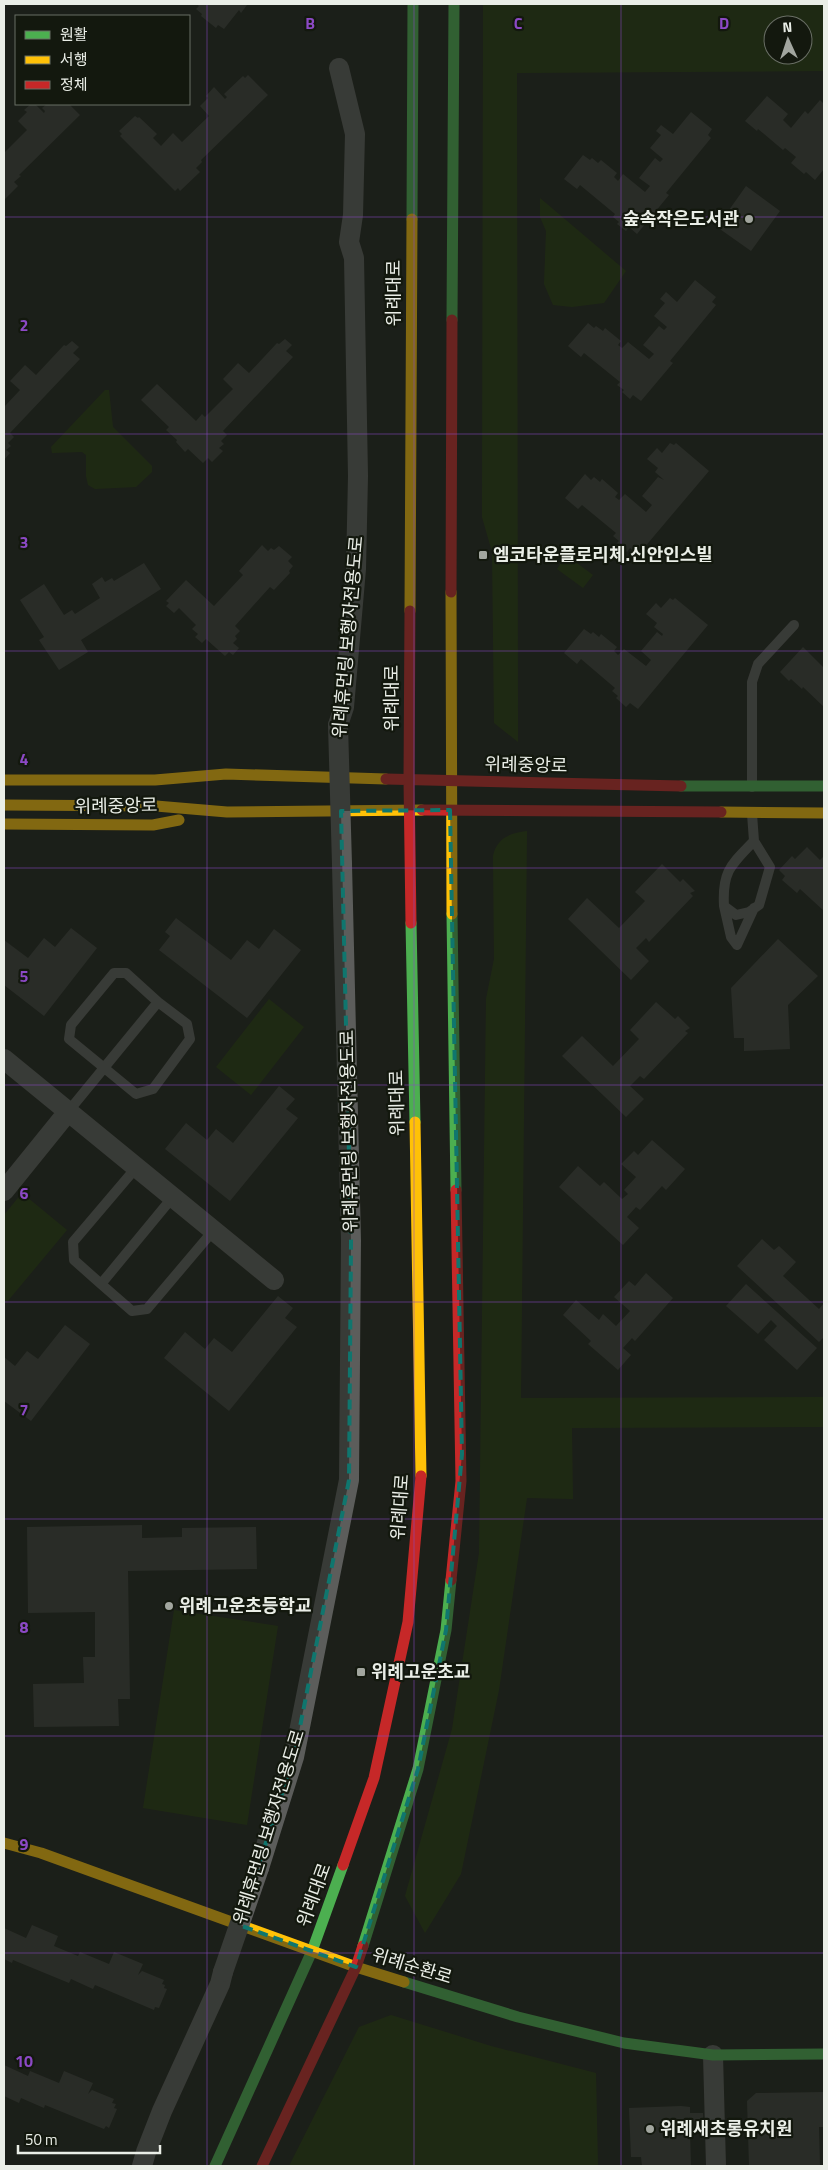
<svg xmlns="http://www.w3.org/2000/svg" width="828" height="2170" viewBox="0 0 828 2170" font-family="'Titillium Web','Noto Sans KR',sans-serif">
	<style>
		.green { fill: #23370c; fill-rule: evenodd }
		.building { fill: #3a3d38 }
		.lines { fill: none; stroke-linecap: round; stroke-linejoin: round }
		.lane { stroke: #5c5d5b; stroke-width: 10 }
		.street { stroke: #5c5d5b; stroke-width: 20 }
		.fast { stroke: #4caf50; stroke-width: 11 }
		.slow { stroke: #ffc107; stroke-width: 11 }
		.jam { stroke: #c62828; stroke-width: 11 }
		.street-bridge { stroke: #5c5d5b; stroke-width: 20 }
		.marked { fill: none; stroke: #0f766e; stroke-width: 4; stroke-dasharray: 10 6; stroke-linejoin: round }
		.grid { fill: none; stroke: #8c49c5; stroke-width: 1; stroke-opacity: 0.55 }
		.poi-dot { fill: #a2a69f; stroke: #13180e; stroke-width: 2 }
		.labels { text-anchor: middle; stroke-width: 4.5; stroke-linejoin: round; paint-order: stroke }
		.poi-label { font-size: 18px; font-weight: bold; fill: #eaeee7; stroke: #13180e; text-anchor: start }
		.street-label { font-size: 18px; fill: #eaeee7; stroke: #13180e }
		.grid-label { font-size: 16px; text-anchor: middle; font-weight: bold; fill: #8c49c5; stroke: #13180e; stroke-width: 4.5; stroke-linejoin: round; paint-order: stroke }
	</style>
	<rect width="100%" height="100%" fill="#1c1f19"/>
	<!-- green -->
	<path class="green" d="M483,4h341v67l-307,2 1,669 -24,-19 -2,-171 -10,-35zM773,25h30v30h-30z
		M540,198l86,73 -22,32 -32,4 -19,-2 -9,-21 2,-53 -6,-14z
		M105,390h4l4,37 39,39v6l-16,15 -41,2 -7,-4 -2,-9v-21l-4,-3 -30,1 -1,-6z
		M566,555l27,20 -10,13 -26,-19z
		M527,831l-6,567 303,-1v30l-252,1 1,71 -46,-1 -28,192 -38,184 -36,59 -20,-37 47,-167 27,-176 7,-554 8,-40 -1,-103c4,-19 18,-23 34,-25z
		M269,999l35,28 -53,68 -35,-28z
		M22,1193l45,37 -60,72 -3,-3v-84z
		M174,1610l104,16 -31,199 -104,-17z
		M391,2015l100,31 105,27 2,93h-309l70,-139z"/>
	<!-- building -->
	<path class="building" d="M196,4h50l1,1 -6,8 -2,-3 -15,19 -6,-4 -2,3 -15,-12 1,-2 -6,-5 3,-3z
		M248,75l20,20 -67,65 1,2 -6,6 4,4 -20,19 -2,-3 -3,3 -55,-55 2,-2 -3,-3 16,-15 3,2 1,-1 18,17 -4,4 8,8 12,-13 9,9 27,-26 -9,-10 8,-8 -2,-2 8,-9 11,12 2,-2 -3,-3 19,-18 2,2z
		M767,96l21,18 -5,6 8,8 14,-17 3,3 12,-14 4,4v65l-9,11 -9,-8 -2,2 -13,-11 5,-6 -11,-9 -2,2 -25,-21 -1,2 -12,-10z
		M31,104h4l9,9 1,-2 -3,-3 5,-4h22l11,11 -61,60 2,1 -7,6 4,4 -14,14v-47l23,-23 -9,-9 9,-9 -3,-2z
		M691,112l21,17 -4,6 3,3 -45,55 3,2 -32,39 -8,-7 -3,4 -9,-7 2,-2 -6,-5 2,-3 -35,-29 -3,4 -13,-10 19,-24 7,5 2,-2 6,5 3,-3 16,13 -3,4 4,4 5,-7 22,18 5,-6 -11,-8 16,-20 5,4 3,-3 -13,-11 11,-13 -5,-4 5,-6 12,9z
		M746,186l34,25 -29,40 -34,-24z
		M695,280l21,17 -4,5 4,3 -46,56 3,2 -32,38 -8,-6 -3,4 -8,-7 2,-2 -7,-5 3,-3 -36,-29 -3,4 -13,-11 20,-23 6,5 2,-2 7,5 2,-3 16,13 -3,4 4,3 6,-6 21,17 5,-5 -11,-9 16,-19 5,4 3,-3 -13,-11 11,-13 -5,-4 6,-7 11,10z
		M285,339l7,6 -6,6 7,6 -70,74 4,4 -6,6 3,3 -5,4 4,3 -11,11 -4,-4 -5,5 -15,-14 -3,3 -9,-10 1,-2 -11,-10 3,-3 -28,-27 16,-16 39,37 6,-7 3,3 28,-28 -10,-10 15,-16 11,10 28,-30 2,1z
		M72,341l7,6 -6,6 7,6 -70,74 4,4 -6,6 3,3 -5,4 4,3 -6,7v-53l16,-17 -10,-9 15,-16 11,10 28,-30 2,1z
		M670,443l4,2 2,-2 33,28 -71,84 -8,-7 -3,4 -10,-9 2,-2 -6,-5 3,-3 -34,-28 -4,4 -13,-11 20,-24 6,6 3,-3 6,5 2,-3 16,14 -3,4 4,3 6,-6 21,18 6,-7 -10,-9 16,-19 6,3 -9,-8 3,-4 -11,-9 10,-11 5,5z
		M262,545l6,6 3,-3 3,2 5,-4 13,11 -4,4 5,5 -4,5 1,2 -16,17 -4,-3 -35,39 5,5 -5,5 2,3 -4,4 6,5 -6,7 -4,-3 -4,4 -19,-17 -4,4 -7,-6 3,-3 -6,-5 4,-4 -17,-17 -5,5 -8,-7 3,-3 -3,-2 20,-21 28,26 29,-31 -4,-4z
		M144,563l17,26 -80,51 7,12 -29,18 -20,-30 5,-3 -24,-37 24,-16 20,31 8,-5 3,4 25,-16 -8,-14 10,-7 3,5 7,-4 2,3z
		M670,598l3,2 2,-2 33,27 -70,84 -8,-6 -4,4 -10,-9 2,-2 -6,-5 3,-3 -34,-29 -4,5 -13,-11 20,-24 7,5 2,-2 6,5 2,-3 16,13 -3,4 4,4 6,-6 22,17 5,-6 -10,-9 16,-19 5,4 1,-2 -9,-7 3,-4 -11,-9 10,-11 5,5z
		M803,647l21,21v39l-21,-20 -1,2 -11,-10 -2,2 -9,-9z
		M807,847l13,13 4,-4v55l-24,-22 -3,4 -15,-13 3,-4 -6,-6 13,-14 3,3z
		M662,864l18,18 3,-3 12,12 -5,2 3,3 -44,46 -3,-4 -10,10 13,13 -18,19 -63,-61 19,-21 32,30 26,-27 -10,-9z
		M176,918l55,42 16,-20 12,9 15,-20 27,21 -54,68 -88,-68 11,-14 -5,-4z
		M71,928l26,20 -53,68 -40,-31v-45l24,18 16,-20 11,9z
		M778,939l40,37 -30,29 2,44 -46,2v-13h-10l-3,-50z
		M656,1002l19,17 3,-3 12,12 -5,3 3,2 -44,46 -4,-3 -10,10 14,13 -18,18 -64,-61 20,-20 31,30 26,-27 -9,-9z
		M279,1086l16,13 -9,10 12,9 -68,83 -65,-52 21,-26 21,17 9,-11 17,14z
		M652,1140l33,29 -19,21 -4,-4 -22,24 -4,-3 -9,10 12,11 -16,17 -64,-58 19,-21 22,20 4,-4 18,17 6,-5 -4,-4 12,-13 -15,-13 13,-13 4,4z
		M762,1239l12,11 5,-4 17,16 -13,14 36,33 5,-6v36l-1,-1 -4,4 -82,-76z
		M646,1273l27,25 -38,43 -3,-3 -9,10 8,7 -13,15 -30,-26 3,-3 -28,-26 13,-15 23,20 4,-6 13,12 14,-15 -16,-14 15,-16 6,5z
		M746,1284l71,64 -20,22 -33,-30 13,-14 -6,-6 -13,14 -32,-28z
		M278,1296l15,12 -8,10 12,9 -68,84 -65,-53 21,-26 20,17 9,-11 18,14z
		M65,1325l25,19 -59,77 -27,-20v-44l11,9 12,-15 11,8z
		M142,1525v13l40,-1v-9l74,-1 1,42 -129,2 2,128h-12l1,27 -85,1 -1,-43 51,-1 -1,-26h12v-45l-67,1 -1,-86z
		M32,1925l26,11 -4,10 24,10 2,-4 29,12 5,-12 29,12 -5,11 4,-4 22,9 -2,4 3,1 -1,3 3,1 -8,19 -4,-1 -1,3 -59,-25 -2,4 -22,-10 -2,4 -56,-23 -1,3 -8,-4v-31l22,10z
		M4,2065l24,11 2,-5 29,12 5,-12 29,12 -5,11 4,-4 22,9 -2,4 4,1 -2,4 3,1 -8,19 -3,-2 -2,3 -59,-24 -1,3 -23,-10 -2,5 -15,-7z
		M824,2092v35h-5l1,39h-71l-2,-65 9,-8z
		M681,2106l9,1v6h13l1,17 -14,1 1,35h-49l-1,-9h-10l-2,-49z"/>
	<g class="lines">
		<!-- lane -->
		<path class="lane" d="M752,787v-105l6,-18 36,-39
			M752,814l2,27 16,26 -11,38 -10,7 -13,3 -12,-9c-2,-35 7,-41 30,-65
			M724,906l7,31 6,8
			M737,945l17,-37
			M67,1113l91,-111 29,22 3,15 -37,50 -17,5 -67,-55 2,-14 43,-52h12l32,29
			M172,1198l-71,86 31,27 15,-2 66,-78
			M101,1284l-27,-24 -1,-18 62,-73"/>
		<!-- street -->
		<path class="street" d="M338,725l6,-18 12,-138 2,-93 -4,-218 -5,-16 4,-27 2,-81 -16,-66
			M4,1059l270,221
			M4,1191l63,-78
			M259,1868l35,-111 55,-277 2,-239 -9,-377
			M713,2055l3,111
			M142,2166l4,-14 16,-41 58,-127 3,-12"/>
		<!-- fast -->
		<path class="fast" d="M412,219l1,-215
			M452,320l2,-316
			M681,786h143
			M452,914l4,276
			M411,923l4,199
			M363,1946l55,-177 28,-139 5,-50
			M404,1982l114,35 106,26 89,12 111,-1
			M215,2166l97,-215 31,-86"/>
		<!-- slow -->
		<path class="slow" d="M451,592l1,322
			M410,611l2,-392
			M4,780h151l71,-6 160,5
			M4,805l152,1 71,6 195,-2
			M721,812l103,1
			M4,824l149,1 26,-5
			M415,1122l6,354
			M4,1843l37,10 315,114 48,15"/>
		<!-- jam -->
		<path class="jam" d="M451,592l1,-272
			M410,611l-1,169 2,143
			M386,779l295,7
			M422,810l299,2
			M451,1580l10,-99 -5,-291
			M343,1865l31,-87 34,-156 13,-146
			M262,2166l94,-199 7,-21"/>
		<!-- street-bridge -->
		<path class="street-bridge" d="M338,725l4,139
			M223,1972l36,-104"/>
	</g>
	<!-- marked area -->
	<path d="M0 0H828V2170H0ZM450,810l12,644 -16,176 -28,139 -62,198 -117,-42 55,-168 55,-277 2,-239 -10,-430z" fill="#1c1f19" fill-opacity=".55" fill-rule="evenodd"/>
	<path class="marked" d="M450,810l12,644 -16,176 -28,139 -62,198 -117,-42 55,-168 55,-277 2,-239 -10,-430z"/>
	<!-- grid -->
	<path class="grid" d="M207,4v2162M414,4v2162M621,4v2162M4,217h820M4,434h820M4,651h820M4,868h820M4,1085h820M4,1302h820M4,1519h820M4,1736h820M4,1953h820"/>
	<!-- markers -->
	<g class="poi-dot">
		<circle cx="749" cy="219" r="5"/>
		<rect x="478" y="550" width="10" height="10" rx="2.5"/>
		<circle cx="169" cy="1606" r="5"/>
		<rect x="356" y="1667" width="10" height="10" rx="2.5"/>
		<circle cx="650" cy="2129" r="5"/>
	</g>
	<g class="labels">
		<!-- poi labels -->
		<g class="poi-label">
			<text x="739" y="225" text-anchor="end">숲속작은도서관</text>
			<text x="493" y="561">엠코타운플로리체.신안인스빌</text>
			<text x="179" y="1612">위례고운초등학교</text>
			<text x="371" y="1678">위례고운초교</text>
			<text x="660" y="2135">위례새초롱유치원</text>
		</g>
		<!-- street labels -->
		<g class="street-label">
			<text transform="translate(394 293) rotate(-90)" y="6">위례대로</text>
			<text transform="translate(348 637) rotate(-85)" y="6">위례휴먼링 보행자전용도로</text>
			<text transform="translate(392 698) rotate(-90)" y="6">위례대로</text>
			<text transform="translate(526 765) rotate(1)" y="6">위례중앙로</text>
			<text transform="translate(116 806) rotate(-1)" y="6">위례중앙로</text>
			<text transform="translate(397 1103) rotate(-91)" y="6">위례대로</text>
			<text transform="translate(349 1131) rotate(-91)" y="6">위례휴먼링 보행자전용도로</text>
			<text transform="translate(400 1507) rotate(-86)" y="6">위례대로</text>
			<text transform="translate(269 1827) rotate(-73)" y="6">위례휴먼링 보행자전용도로</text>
			<text transform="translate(314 1895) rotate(-70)" y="6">위례대로</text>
			<text transform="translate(412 1966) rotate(17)" y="6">위례순환로</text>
		</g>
	</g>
	<g class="grid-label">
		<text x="310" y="29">B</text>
		<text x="518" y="29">C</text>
		<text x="724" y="29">D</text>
		<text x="24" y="331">2</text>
		<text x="24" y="548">3</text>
		<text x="24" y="765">4</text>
		<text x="24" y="982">5</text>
		<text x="24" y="1199">6</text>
		<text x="24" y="1416">7</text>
		<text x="24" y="1633">8</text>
		<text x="24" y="1850">9</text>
		<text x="24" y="2067">10</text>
	</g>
	<!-- border -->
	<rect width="828" height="2170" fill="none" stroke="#eaeee7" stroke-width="10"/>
	<!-- legend -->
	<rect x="15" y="15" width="175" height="90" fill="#13180e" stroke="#696e65"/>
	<rect x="25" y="31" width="25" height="8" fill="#4caf50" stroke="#696e65"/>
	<text x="60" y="40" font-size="15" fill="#eaeee7">원활</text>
	<rect x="25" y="56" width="25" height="8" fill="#ffc107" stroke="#696e65"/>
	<text x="60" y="65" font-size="15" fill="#eaeee7">서행</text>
	<rect x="25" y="81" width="25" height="8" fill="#c62828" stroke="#696e65"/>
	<text x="60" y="90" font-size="15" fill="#eaeee7">정체</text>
	<!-- north arrow -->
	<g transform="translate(788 40) rotate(357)"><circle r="24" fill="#13180e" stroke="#696e65"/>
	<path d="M0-4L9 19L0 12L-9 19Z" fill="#a2a69f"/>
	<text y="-8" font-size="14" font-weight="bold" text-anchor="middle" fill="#eaeee7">N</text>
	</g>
	<!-- scale -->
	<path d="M18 2145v8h142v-8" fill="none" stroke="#eaeee7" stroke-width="2.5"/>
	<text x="25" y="2145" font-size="15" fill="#eaeee7" stroke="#13180e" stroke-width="4" paint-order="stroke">50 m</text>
</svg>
